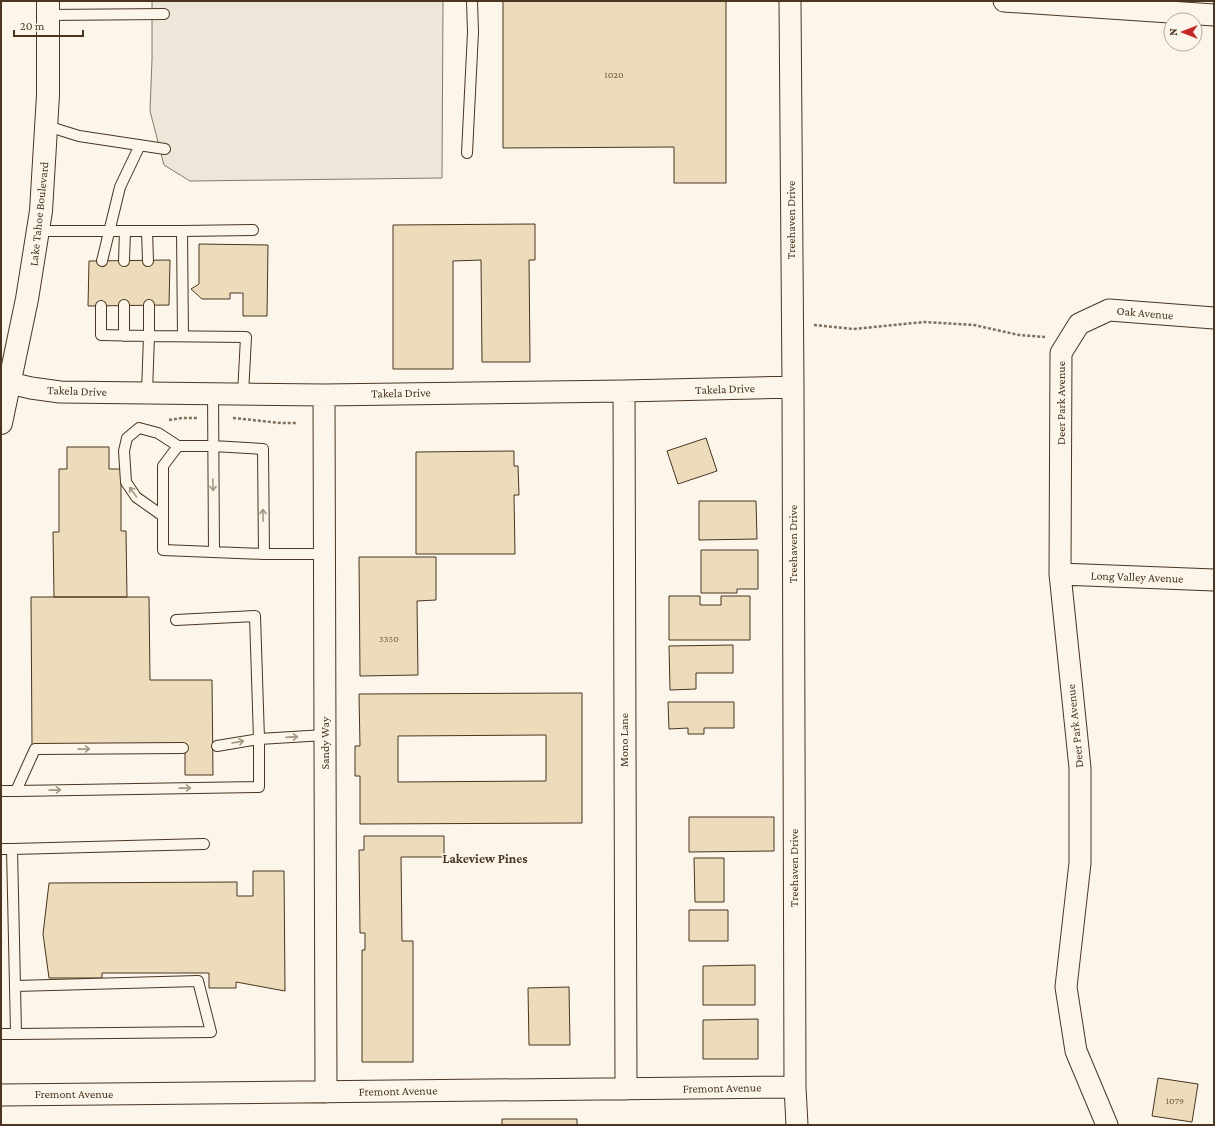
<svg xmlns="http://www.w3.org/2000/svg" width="1215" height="1126" viewBox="0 0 1215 1126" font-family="'Crimson Pro',serif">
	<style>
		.parking { fill: #ede7d9; stroke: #887966 }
		.building { fill: #ecdcbc; stroke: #4a3520; fill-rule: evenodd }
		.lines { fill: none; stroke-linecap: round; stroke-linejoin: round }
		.service-casing { stroke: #4a3520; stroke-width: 12 }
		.minor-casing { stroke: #4a3520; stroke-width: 23 }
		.trunk-casing { stroke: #4a3520; stroke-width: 24 }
		.path { stroke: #7f6f5c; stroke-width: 2.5; stroke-dasharray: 3 2; stroke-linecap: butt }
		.service { stroke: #fbf6e9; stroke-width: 10 }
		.minor { stroke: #fbf6e9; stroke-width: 21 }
		.trunk { stroke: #fbf6e9; stroke-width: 22 }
		.oneway { stroke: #a29684 }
		.labels { text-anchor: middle; stroke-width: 3; stroke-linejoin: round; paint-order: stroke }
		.number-label { font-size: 10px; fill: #725f47 }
		.street-label { font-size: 12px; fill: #4a3520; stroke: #fbf6e9 }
		.neighbourhood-label { font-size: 13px; font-weight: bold; fill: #4a3520; stroke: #fbf6e9 }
	</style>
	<rect width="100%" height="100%" fill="#fbf6e9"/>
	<!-- parking -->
	<path class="parking" d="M152,1h291l-1,177 -252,3 -26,-16 -14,-54 2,-52z"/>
	<!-- building -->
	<path class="building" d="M503,1h223v182h-52v-36l-171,1z
		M535,224v36h-6l1,102h-48l-1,-102 -28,1v108h-60v-144z
		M199,244l69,1 -1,71h-24v-23h-13v6h-28l-11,-10 8,-5z
		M170,260l-1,45 -81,1 1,-45z
		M706,438l11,33 -39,13 -11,-33z
		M67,447h42v22h12v62h5l1,66h-73l-1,-65h6v-63h8z
		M514,451v15h4l1,29h-5l1,59h-99v-102z
		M699,501h57l1,38 -58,1z
		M701,550h57v39h-21v4h-36z
		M359,557h77v43l-19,1 1,74 -58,1z
		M669,596h31v9h21v-9h29v44h-81z
		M31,597h118l1,83h62l1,95h-28v-30l-153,1z
		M733,645v28h-37v16l-26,1 -1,-44z
		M582,693v130l-222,1v-48h-5v-30h5l-1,-52zM546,735v46l-148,1v-46z
		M668,702h66v26h-30v6h-16v-6l-19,1z
		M689,817h85v34l-85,1z
		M364,836h80v21h-43l1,84h11v121h-51v-112h3v-17h-5l-1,-83h5z
		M694,858h30v44h-29z
		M253,871h31l1,120 -49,-9v6h-27v-15h-107v5h-53l-6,-44 6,-51 188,-1v14h16z
		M689,910h39v31h-39z
		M755,965v40h-52v-39z
		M569,987l1,58h-41l-1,-57z
		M758,1019v40h-55v-39z
		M1158,1078l40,6 -6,38 -40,-6z
		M502,1119h75v6h-75z"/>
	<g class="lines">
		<!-- service casing -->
		<g class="service-casing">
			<path id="service" d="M48,15l116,-1
				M47,126l32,10 86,13
				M467,153l6,-121 -1,-31
				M38,231h144
				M147,231l1,30
				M102,261l18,-74 20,-42
				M124,261l1,-30
				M101,306v29l48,1v-31
				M124,336v-31
				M183,336l-1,-105 71,-1
				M147,392l2,-56 97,1 -3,57
				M213,393l1,159
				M163,516l-27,-19 -10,-15 -2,-31 3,-13 12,-10 19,5 20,13
				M264,554l-1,-105 -50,-3h-35l-15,20v84l101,4h60
				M217,746l42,-7 66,-4
				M1,791h15l19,-42 148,-1
				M16,791l243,-4v-48l-4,-123 -79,4
				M1,849h11
				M15,986l-3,-137 192,-5
				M1,1034h15l195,-2 -13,-51 -183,5 1,48"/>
		</g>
		<!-- minor casing -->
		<g class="minor-casing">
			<path id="minor" d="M790,1l3,386 2,700 2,38
				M1004,1l210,14
				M10,383l21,5 29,4 264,3 300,-4 169,-4
				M624,391l2,698
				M324,395l2,697
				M1060,574l154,6
				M1,1095l794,-8
				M1107,1125l-31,-74 -10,-64 14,-124v-95l-20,-194 1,-221 18,-29 30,-14 105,8"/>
		</g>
		<!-- trunk casing -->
		<g class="trunk-casing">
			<path id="trunk" d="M1,423l26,-124 14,-88 7,-116v-94"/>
		</g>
		<!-- path -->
		<path class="path" d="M814,325l39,4 72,-7 49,3 45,10 26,2
			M233,418l48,5h16
			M169,420l13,-2h16"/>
		<!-- service -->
		<use href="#service" class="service"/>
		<!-- minor -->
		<use href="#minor" class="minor"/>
		<!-- trunk -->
		<use href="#trunk" class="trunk"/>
	</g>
	<!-- one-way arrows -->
	<defs><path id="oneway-shaft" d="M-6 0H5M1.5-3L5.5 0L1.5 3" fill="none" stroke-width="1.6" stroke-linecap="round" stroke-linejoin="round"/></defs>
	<g class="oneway">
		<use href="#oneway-shaft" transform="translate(213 485) rotate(89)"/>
		<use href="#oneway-shaft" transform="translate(133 492) rotate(-126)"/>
		<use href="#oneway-shaft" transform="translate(263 515) rotate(-91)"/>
		<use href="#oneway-shaft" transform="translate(292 737) rotate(-4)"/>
		<use href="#oneway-shaft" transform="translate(238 742) rotate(-10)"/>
		<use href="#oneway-shaft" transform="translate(84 749) rotate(-1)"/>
		<use href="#oneway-shaft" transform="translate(185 788) rotate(-1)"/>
		<use href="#oneway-shaft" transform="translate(55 790) rotate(-1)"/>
	</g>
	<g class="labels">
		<!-- number labels -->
		<g class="number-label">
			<text x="614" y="78">1020</text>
			<text x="389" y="642">3350</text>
			<text x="1175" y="1104">1079</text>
		</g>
		<!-- street labels -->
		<g class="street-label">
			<text transform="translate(39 214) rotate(-84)" y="4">Lake Tahoe Boulevard</text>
			<text transform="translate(791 220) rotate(-90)" y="4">Treehaven Drive</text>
			<text transform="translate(1145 313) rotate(5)" y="4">Oak Avenue</text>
			<text transform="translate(725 389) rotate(-2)" y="4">Takela Drive</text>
			<text transform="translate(77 391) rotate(2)" y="4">Takela Drive</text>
			<text transform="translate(401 393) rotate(-1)" y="4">Takela Drive</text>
			<text transform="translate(1061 403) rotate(-90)" y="4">Deer Park Avenue</text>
			<text transform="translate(793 544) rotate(-90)" y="4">Treehaven Drive</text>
			<text transform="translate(1137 577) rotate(2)" y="4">Long Valley Avenue</text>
			<text transform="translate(1075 726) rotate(-96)" y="4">Deer Park Avenue</text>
			<text transform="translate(624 740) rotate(-90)" y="4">Mono Lane</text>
			<text transform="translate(325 743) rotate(-90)" y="4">Sandy Way</text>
			<text transform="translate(794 868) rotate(-90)" y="4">Treehaven Drive</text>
			<text transform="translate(722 1088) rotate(-1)" y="4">Fremont Avenue</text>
			<text transform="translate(398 1091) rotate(-1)" y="4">Fremont Avenue</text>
			<text x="74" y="1098">Fremont Avenue</text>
		</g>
		<!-- neighbourhood labels -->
		<g class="neighbourhood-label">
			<text x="485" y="863">Lakeview Pines</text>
		</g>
	</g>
	<!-- border -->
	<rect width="1215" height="1126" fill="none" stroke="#4a3520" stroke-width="4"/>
	<!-- north arrow -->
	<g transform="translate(1183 32) rotate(270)"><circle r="19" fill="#fbf6e9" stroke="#b4a999"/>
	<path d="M0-3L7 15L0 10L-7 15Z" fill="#c62828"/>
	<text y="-6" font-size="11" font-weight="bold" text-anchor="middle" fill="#4a3520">N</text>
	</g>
	<!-- scale -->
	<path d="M14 30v6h69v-6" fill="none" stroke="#4a3520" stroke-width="2"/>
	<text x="20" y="30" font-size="12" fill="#4a3520" stroke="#fbf6e9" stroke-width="3" paint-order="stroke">20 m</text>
</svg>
